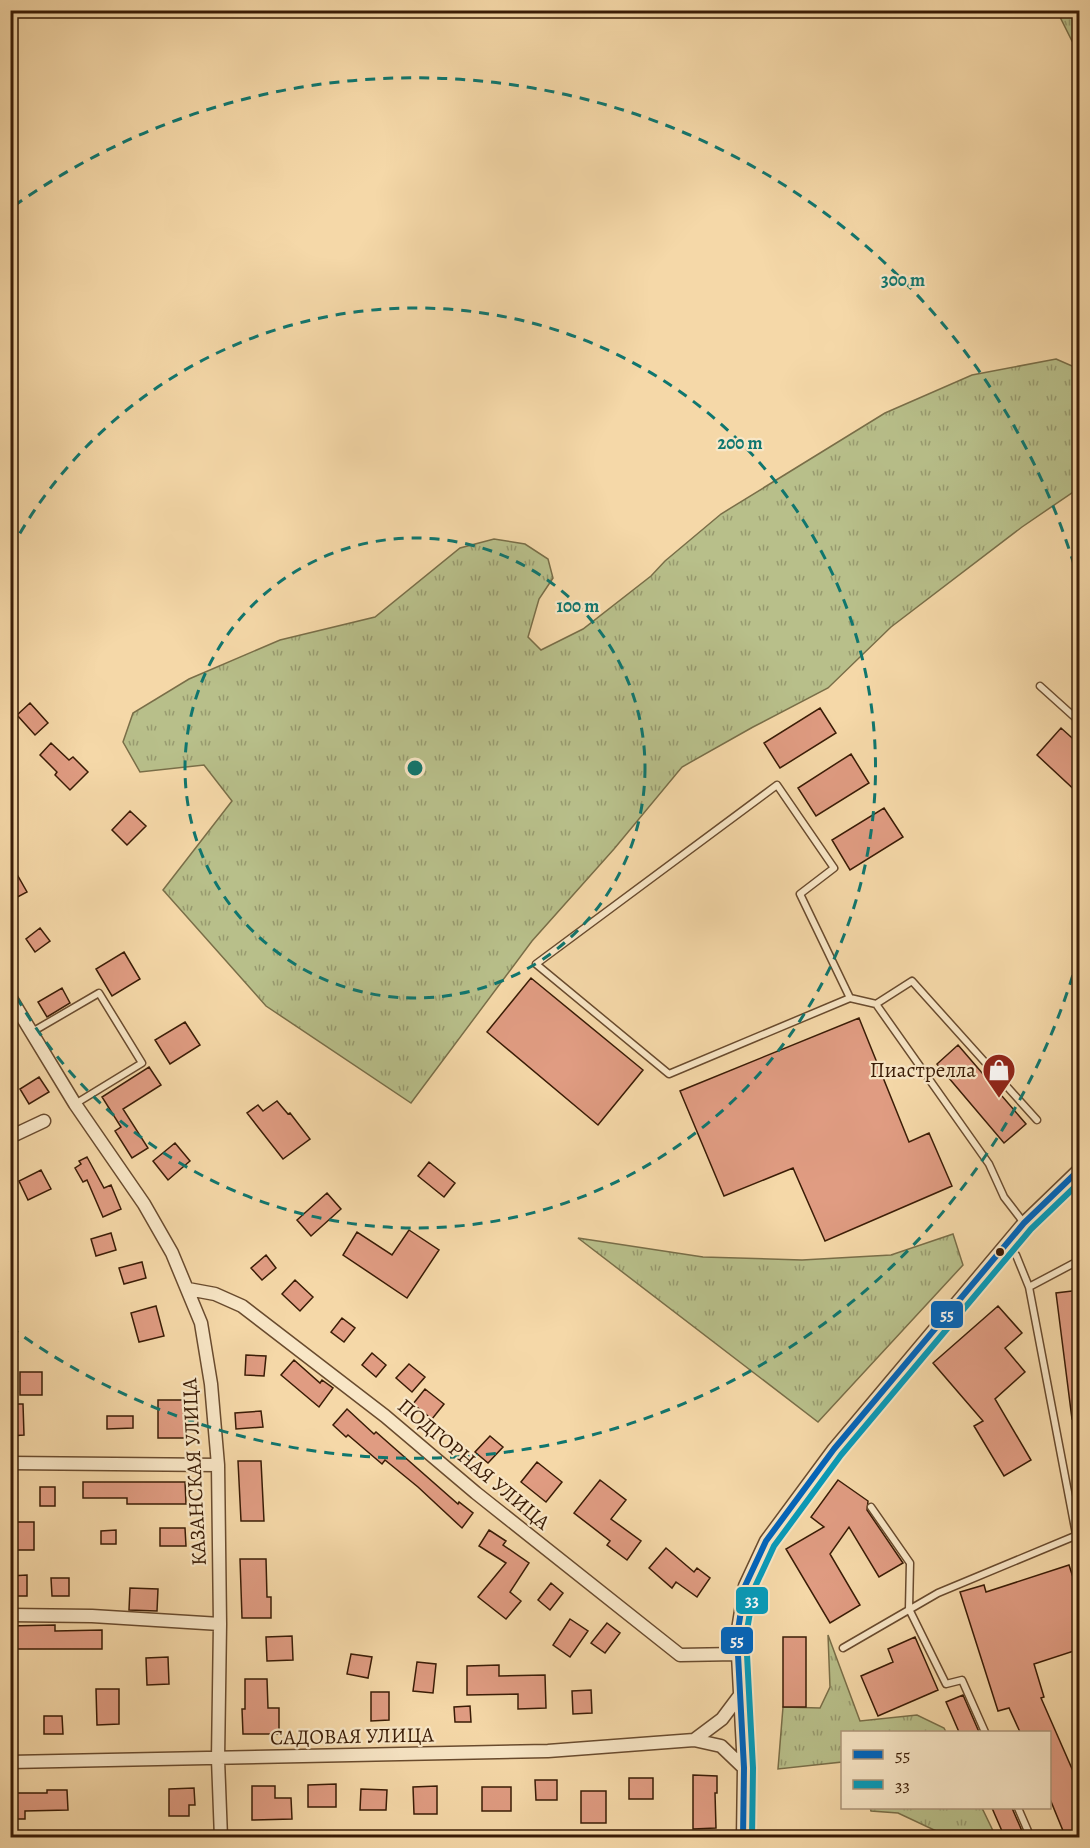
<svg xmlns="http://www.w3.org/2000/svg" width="1090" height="1848" viewBox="0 0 1090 1848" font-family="Alegreya,serif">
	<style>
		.grass { fill: url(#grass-tufts); stroke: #796e48; stroke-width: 1.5 }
		.building { fill: #e09c82; stroke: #3a1c06; stroke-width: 1.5 }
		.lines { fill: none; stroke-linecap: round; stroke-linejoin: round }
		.service-casing { stroke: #694b2e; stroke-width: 9 }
		.minor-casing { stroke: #694b2e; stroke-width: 15 }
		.service { stroke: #f8e6c6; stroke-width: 6 }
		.minor { stroke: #f8e6c6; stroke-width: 12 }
		.bus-1-casing { stroke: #f8e6c6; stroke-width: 10 }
		.bus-2-casing { stroke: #f8e6c6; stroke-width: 10 }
		.bus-1 { stroke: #0065bd; stroke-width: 6 }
		.bus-2 { stroke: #069bba; stroke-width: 6 }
		.ring { fill: none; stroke: #0f766e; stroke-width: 3; stroke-dasharray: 10 8 }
		.bus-dot { fill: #3a1c06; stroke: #f8e6c6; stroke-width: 2 }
		.labels { text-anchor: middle; stroke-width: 4.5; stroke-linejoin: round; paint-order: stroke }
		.poi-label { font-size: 21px; fill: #3a1c06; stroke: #f8e6c6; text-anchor: end }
		.street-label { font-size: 21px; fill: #3a1c06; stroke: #f8e6c6 }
		.centre { fill: #0f766e; stroke: #f8e6c6; stroke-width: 3 }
		.ring-label { font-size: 18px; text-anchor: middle; font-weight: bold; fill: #0f766e; stroke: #f8e6c6; stroke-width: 4.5; stroke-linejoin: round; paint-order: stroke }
		.line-badge { stroke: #f8e6c6; stroke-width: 2 }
		.badge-label { font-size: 16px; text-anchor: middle; font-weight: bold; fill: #fff }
	</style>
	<defs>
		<pattern id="grass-tufts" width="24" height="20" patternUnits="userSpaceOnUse" patternTransform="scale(1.5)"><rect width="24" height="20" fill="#b8bf8a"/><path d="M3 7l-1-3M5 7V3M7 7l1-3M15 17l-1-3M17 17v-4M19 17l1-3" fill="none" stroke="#979a6f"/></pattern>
	</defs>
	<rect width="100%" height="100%" fill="#f5d8a8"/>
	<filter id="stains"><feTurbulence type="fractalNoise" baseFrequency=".00333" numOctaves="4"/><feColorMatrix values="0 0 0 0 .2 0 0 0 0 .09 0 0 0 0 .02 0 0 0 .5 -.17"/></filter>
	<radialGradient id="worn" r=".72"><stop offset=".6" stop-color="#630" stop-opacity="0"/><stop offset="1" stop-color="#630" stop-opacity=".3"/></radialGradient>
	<!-- grass -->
	<path class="grass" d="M1057,11h22v31l-7,-1z
		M1056,359l23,10v119l-57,39 -131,100 -63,61 -75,39 -71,40 -68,82 -82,92 -121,162 -145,-97 -103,-116 69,-89 -28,-36 -64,7 -17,-30 10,-29 56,-34 91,-39 95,-23 85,-69 34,-9 31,5 23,15 5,19 -14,21 -11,38 13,13 42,-21 68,-53 14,-15 56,-47 164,-101 87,-38z
		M953,1234l10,31 -145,157 -240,-184 125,19 99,3 89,-5z
		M828,1635l32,86 57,-6 27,13 2,4h-104v30l-64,7 5,-62 37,1 10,-21z
		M870,1808h112l14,29h-47l-51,-24 -27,-2z"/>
	<!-- building -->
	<path class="building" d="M30,703l18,20 -13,12 -18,-20z
		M820,708l16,25 -56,35 -16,-25z
		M1061,728l19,17v50l-43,-40z
		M51,743l18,17 4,-3 15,15 -18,18 -15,-15 2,-3 -17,-17z
		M851,754l18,29 -53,33 -18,-28z
		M884,808l19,29 -53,33 -18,-30z
		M130,811l16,15 -19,19 -15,-15z
		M10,862l17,30 -17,9z
		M40,928l10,13 -15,11 -9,-13z
		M124,952l16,27 -28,17 -16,-27z
		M531,978l112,92 -45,55 -111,-93z
		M62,988l8,15 -23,14 -9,-15z
		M859,1018l50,124 20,-9 23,53 -127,55 -32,-73 -69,28 -44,-105z
		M185,1022l15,23 -30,19 -15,-24z
		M958,1045l68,79 -22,19 -67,-79z
		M149,1067l12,18 -38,24 25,39 -16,10 -17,-27 6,-4 -19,-30z
		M39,1077l10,15 -20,12 -9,-15z
		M277,1101l11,13 2,-1 20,26 -27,20 -36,-46 11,-8 5,6z
		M175,1143l15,18 -22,19 -15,-19z
		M87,1157l17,31 7,-3 10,24 -18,8 -16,-37 -4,2 -8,-14 6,-4 -2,-3z
		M429,1162l26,21 -11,14 -26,-21z
		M41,1170l10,19 -23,11 -9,-19z
		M327,1193l14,16 -30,27 -14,-16z
		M409,1230l30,20 -32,48 -64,-43 14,-23 35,23z
		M111,1233l5,17 -20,6 -5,-17z
		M266,1255l10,13 -14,12 -11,-12z
		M142,1262l4,16 -22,6 -5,-16z
		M295,1280l18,17 -13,14 -18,-17z
		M1080,1290v129h-8l-16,-126z
		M156,1306l8,30 -25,6 -8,-29z
		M998,1306l24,27 -17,15 20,24 -30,27 36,61 -27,16 -30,-50 9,-5 -50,-58z
		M342,1318l13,10 -11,14 -13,-10z
		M372,1353l14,12 -10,12 -14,-12z
		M246,1355l20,1 -2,20 -19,-1z
		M294,1360l26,23 2,-3 11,8 -14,19 -38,-32z
		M409,1364l16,13 -13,15 -16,-14z
		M20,1372h22v23h-22z
		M425,1389l19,15 -12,15 -19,-15z
		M158,1400h26l1,38h-27z
		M10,1404h13l1,31 -14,1z
		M347,1409l27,25 2,-2 82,72 1,-2 14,11 -11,15 -44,-41 -33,-27 -3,4 -34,-29 -2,2 -13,-12z
		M261,1411l2,16 -27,2 -1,-16z
		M107,1416h26v12l-26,1z
		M490,1436l13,11 -15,16 -13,-11z
		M238,1461h23l3,60h-23z
		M537,1462l25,20 -16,20 -25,-20z
		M600,1480l26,20 -15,19 30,22 -14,19 -20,-15 3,-4 -36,-28z
		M838,1480l30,21 -1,9 36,53 -24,14 -30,-50 -19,27 30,51 -30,18 -44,-74 38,-22 -13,-10z
		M83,1482h102l1,22h-59v-6h-44z
		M40,1487h15v19h-15z
		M10,1522h24v28h-24z
		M160,1528h25l1,18h-26z
		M116,1530v14h-15v-13z
		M489,1530l17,11 -3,4 26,18 -19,29 11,9 -15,18 -28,-22 28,-34 -27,-17z
		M666,1548l28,24 3,-4 13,10 -13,19 -21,-15 -4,6 -23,-20z
		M240,1559h26l1,38h4v21h-29z
		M1069,1565l11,34v50l-46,15 10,33 -3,1 39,89v51h-14l-16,-39v-67h-30l-11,-24 -11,3 -38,-119 24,-7 2,7z
		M27,1575v21h-17v-20z
		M51,1578h18v18h-17z
		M551,1583l12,10 -13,17 -12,-10z
		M130,1588l28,1 -1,22 -28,-1z
		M570,1619l18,12 -18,26 -17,-12z
		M607,1623l13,10 -15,20 -14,-10z
		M55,1625v6l47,-1v19h-92v-23z
		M292,1636l1,24 -26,1 -1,-24z
		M783,1637h23v70h-23z
		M915,1637l23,53 -60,26 -17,-40 32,-14 -5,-13z
		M351,1654l21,3 -4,21 -21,-4z
		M168,1657l1,27 -22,1 -1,-27z
		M417,1662l19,2 -3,29 -20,-2z
		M499,1665v11l46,-1 1,33 -28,1v-15l-51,1v-29z
		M245,1679h22l1,29h11v26h-36l-1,-25h3z
		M96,1689h23v35l-22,1z
		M591,1690l1,23 -19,1 -1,-23z
		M371,1692h18v28l-18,1z
		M963,1695l16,37h-20l-13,-30z
		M470,1706l1,16h-16l-1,-15z
		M44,1716h18l1,18h-19z
		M693,1775l24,1v17h-2l1,35 -23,1z
		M629,1778h24v21h-24z
		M535,1780h22v20h-21z
		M336,1784v23h-28v-22z
		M252,1786h23v12h16l1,21 -40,1z
		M437,1786v28h-23l-1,-27z
		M482,1787h29v24h-29z
		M194,1788l1,17h-6v11h-20v-27z
		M361,1789l26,1 -1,20h-26z
		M47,1790h20l1,20 -43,1v8h-15v-26h37z
		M581,1791h25v32h-25z
		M992,1808h20l13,30h-20z"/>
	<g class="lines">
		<!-- service casing -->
		<g class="service-casing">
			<path id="service" d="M1040,686l40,36
				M850,998l-50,-104 34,-26 -57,-83 -241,179 133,110 181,-76 26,6
				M32,1032l67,-39 43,70 -67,41
				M1024,1223l-20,-26 -15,-33 -113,-160 36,-23 125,139
				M1006,1245l10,10 13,32 51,268
				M1029,1287l51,-27
				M871,1507l39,56 -1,46 37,75 16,-4 23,52
				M843,1648l95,-55 137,-57
				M1018,1808l13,30"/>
		</g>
		<!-- minor casing -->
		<g class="minor-casing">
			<path id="minor" d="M10,997l65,107 69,100 28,49 29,70 10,61 7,81 2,159 -2,135 3,79
				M10,1137l34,-16
				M188,1289l27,5 27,12 143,110 91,77 204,162 57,-1
				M10,1463l208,2
				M10,1615l82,1 128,8
				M694,1740l28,-21 18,-24
				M10,1762l538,-11 146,-11 27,6 23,22
				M743,1838l1,-70 -7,-132 8,-50 21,-45 68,-92 190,-226 56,-54"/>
		</g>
		<!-- service -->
		<use href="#service" class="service"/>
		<!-- minor -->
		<use href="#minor" class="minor"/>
		<!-- bus-1 casing -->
		<g class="bus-1-casing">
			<path id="bus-1" d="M743,1838l1,-70 -7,-132 8,-50 21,-45 68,-92 190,-226 56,-54"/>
		</g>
		<!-- bus-2 casing -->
		<g class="bus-2-casing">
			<path id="bus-2" d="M752,1838l1,-70 -7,-132 8,-47 20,-43 67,-91 190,-226 49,-47"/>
		</g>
		<!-- bus-1 -->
		<use href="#bus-1" class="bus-1"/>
		<!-- bus-2 -->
		<use href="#bus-2" class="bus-2"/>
	</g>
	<!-- distance rings -->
	<g class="ring">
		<circle cx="415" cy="768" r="230"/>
		<path d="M11 549A460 460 0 1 1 11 987"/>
		<path d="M1078 958A690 690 0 0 1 14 1330M14 206A690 690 0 0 1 1078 578"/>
	</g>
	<!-- icons -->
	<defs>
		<g id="shop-pin" transform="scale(1.725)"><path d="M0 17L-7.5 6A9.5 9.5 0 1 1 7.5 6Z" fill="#8f2418" stroke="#f8e6c6"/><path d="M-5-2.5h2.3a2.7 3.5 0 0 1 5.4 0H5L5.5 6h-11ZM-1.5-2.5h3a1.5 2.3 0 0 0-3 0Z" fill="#fff"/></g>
	</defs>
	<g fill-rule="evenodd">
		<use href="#shop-pin" x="999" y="1070"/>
	</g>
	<!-- markers -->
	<circle class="bus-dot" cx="1000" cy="1252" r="5"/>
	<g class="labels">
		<!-- poi labels -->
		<g class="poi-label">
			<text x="976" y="1077">Пиастрелла</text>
		</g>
		<!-- street labels -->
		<g class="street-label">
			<text transform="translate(474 1464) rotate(40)" y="7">ПОДГОРНАЯ УЛИЦА</text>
			<text transform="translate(194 1472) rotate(-93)" y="7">КАЗАНСКАЯ УЛИЦА</text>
			<text transform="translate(352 1736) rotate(-1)" y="7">САДОВАЯ УЛИЦА</text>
		</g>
	</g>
	<circle cx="415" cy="768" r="9" class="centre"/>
	<g class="ring-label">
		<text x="903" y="286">300 m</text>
		<text x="740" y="449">200 m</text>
		<text x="578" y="612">100 m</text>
	</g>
	<g class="line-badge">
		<rect x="930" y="1300" width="34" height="29" rx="6" fill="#0065bd"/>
		<rect x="735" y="1586" width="34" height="29" rx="6" fill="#069bba"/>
		<rect x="720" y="1626" width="34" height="29" rx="6" fill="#0065bd"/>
	</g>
	<g class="badge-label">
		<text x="947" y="1320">55</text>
		<text x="752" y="1606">33</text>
		<text x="737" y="1646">55</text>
	</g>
	<!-- margin -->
	<rect width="1090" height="1848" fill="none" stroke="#f5d8a8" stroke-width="36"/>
	<rect x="12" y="12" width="1066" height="1824" fill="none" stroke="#3a1c06" stroke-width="3"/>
	<rect x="18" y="18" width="1054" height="1812" fill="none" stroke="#3a1c06" stroke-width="1.5"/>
	<!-- legend -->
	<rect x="841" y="1731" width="210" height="78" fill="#f8e6c6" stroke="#ac9579" stroke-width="1.5"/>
	<rect x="853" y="1750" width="30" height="9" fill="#0065bd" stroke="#ac9579" stroke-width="1.5"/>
	<text x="895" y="1761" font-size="18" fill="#3a1c06">55</text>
	<rect x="853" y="1780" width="30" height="9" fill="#069bba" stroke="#ac9579" stroke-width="1.5"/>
	<text x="895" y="1791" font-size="18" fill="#3a1c06">33</text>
	<rect width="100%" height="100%" filter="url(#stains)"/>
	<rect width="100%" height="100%" fill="url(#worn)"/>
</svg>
